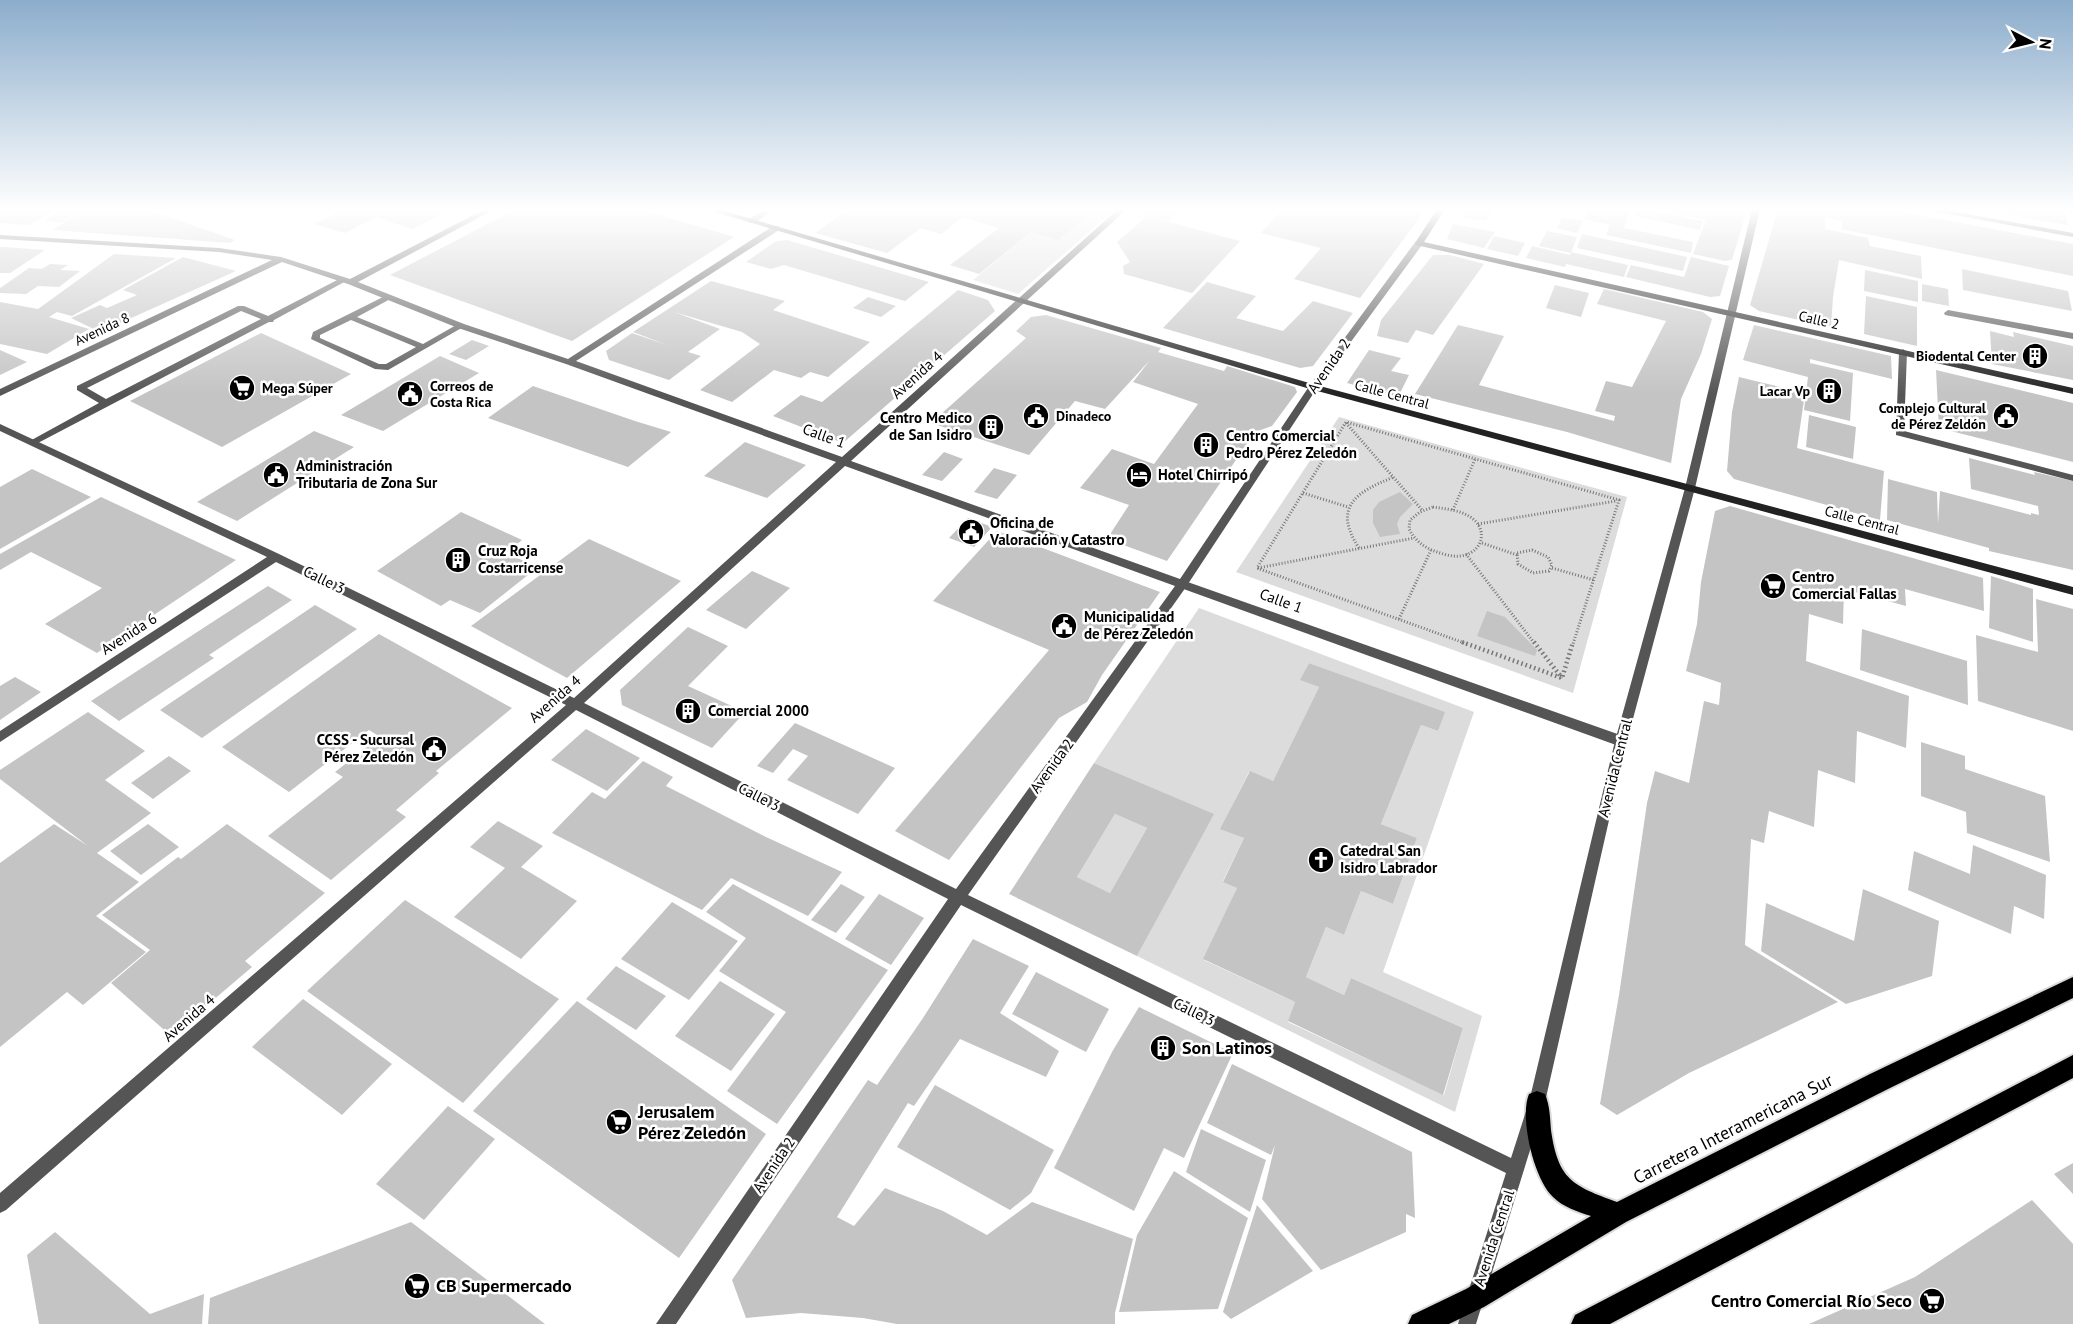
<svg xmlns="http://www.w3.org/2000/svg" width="2073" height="1324" viewBox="0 0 2073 1324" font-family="'PT Sans',sans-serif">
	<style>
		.green { fill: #dcdcdc; fill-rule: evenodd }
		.building { fill: #c4c4c4; fill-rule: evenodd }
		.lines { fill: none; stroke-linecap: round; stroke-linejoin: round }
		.trunk-casing { stroke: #dbdbdb; stroke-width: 4 }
		.path-far1 { stroke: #777; stroke-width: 3; stroke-dasharray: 1 2; stroke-linecap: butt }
		.path { stroke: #777; stroke-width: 4.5; stroke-dasharray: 1.5 3; stroke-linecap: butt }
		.service { fill: #555; fill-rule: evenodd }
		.pedestrian { fill: #555; fill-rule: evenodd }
		.minor { fill: #555; fill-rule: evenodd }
		.secondary { fill: #222; fill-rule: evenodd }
		.trunk { fill: #000; fill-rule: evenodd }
		.labels { text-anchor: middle; stroke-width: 5; stroke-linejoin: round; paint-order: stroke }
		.far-street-label { font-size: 14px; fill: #000; stroke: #fff }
		.far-poi-label { font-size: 14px; font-weight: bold; fill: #000; stroke: #fff; text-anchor: end }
		.street-label { font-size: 15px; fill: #000; stroke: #fff }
		.poi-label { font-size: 15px; font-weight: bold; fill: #000; stroke: #fff; text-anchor: start }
		.near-poi-label { font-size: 18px; font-weight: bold; fill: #000; stroke: #fff; text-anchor: start }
		.near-street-label { font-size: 18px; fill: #000; stroke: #fff }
	</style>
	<rect width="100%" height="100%" fill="#fff"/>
	<!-- green -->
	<path class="green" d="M1095,209h20l-97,85 -45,-14 58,-48 27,8z
		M1339,417l288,80 -54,196 -337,-121z
		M1199,608l275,104 -91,260 99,44 -27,96 -318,-156 76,-142 -119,-51zM1309,663l135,49 -6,19 -17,-6 -40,99 36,14 -24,66 -32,-13 -17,44 -18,-8 -20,50 38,18 7,-17 112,50 -19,67 -156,-73 7,-20 -91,-42 33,-72 -14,-7 21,-43 -23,-10 28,-56 24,9 46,-94 -18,-7z
		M1115,814l32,14 -37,65 -33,-16z"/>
	<!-- building -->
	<path class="building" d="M0,209h55l-26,16 -29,-2z
		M62,209h21l-20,13 -19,-1z
		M85,209l64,1 86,30 -5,3 -177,-13z
		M345,209h107l-40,20 -36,-12 -31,16 -31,-9z
		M516,209h124l94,28 -162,104 -182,-66z
		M849,209h246l-37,31 -27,-8 -52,42 -29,-9 49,-37 -36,-11 -22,17 -20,-6 -34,25 -72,-20z
		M1143,209h37l-12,12 -29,-8z
		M1283,209h47l12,3 -5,-3h89l-66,89 -66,-19 27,-31 -60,-15z
		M1468,209h25l-7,12 -23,-4z
		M1577,209h53l-6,19 69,14 -2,11 -85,-18 4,-10 -26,-6 3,-7z
		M1638,209h6l59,12 -3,9 -65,-14z
		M1657,209h52l-1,7 2,-7h19l17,4 -14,47 -7,1 -32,-7 13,-34z
		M1778,209h108l187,35v32l-232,-47 2,-8 -18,-4v12l43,9 2,8 51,10 1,23 -83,-19 -6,37 -2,30 -72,-16 -9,-6z
		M1986,209h77l5,16 -82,-15z
		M1147,216l93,25 -48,52 -68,-19 -1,-8 7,-4 -13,-20z
		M1562,217l21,4 -6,12 -20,-5z
		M1453,224l42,8 -11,16 -37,-9z
		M1547,231l30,6 -6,16 -32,-7z
		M1582,234l105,23 -4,14 -106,-23z
		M1494,236l31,7 -7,13 -31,-7z
		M787,240l41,12 101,30 -24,19 -121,-36 -13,4 -25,-7 30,-21z
		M1532,246l38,9 1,-3 57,13 -4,12 -58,-13 -1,3 -39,-9z
		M0,247h4l41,3 -35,23h-10z
		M114,254l62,4 -104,58 -15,-4 -8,5 40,12 -42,25 -47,-10v-42l38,7z
		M1433,255h17l34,9 -51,71 -17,-5 -8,13 -31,-7 4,-16z
		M183,257l53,14 -136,61 -29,-14 29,-13 7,3 30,-13 -14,-5z
		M1691,257l38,9 -9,30 -10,1 -84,-20 5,-12 53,12z
		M50,264l18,1 -8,5 20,1 -21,16 -21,-1 -12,8 -26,-1v-5l29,-20 13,1z
		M1962,269l106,22 4,20 -109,-21z
		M1865,270l53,11v21l-54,-11z
		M711,281l74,20 -12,9 97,32 -42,35 -18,-5 -9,6 -27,-8 -42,32 -32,-12 60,-46 -18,-12 -68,-20 46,17 -32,23 13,4 -32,24 -60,-20 -3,-9 26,-18 35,12 -34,-13z
		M1207,282l49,14 -20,22 47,13 30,-30 40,12 -40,53 -13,2 -137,-40z
		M1922,284l26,5 1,17 -27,-5z
		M1555,285l34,8 -8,24 -35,-9z
		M1604,289l99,23 9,7 -11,35 -20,45 -10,64 -104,-31 -152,-38 43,-69 46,11 -25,49 135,36 1,-5 -20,-5 11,-30 26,6 34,-66 -69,-17z
		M958,290l30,10 7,11 -152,132 -70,-27 28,-21 21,7z
		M1866,296l51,11v39l-53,-12z
		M868,297l28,9 -15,11 -28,-9z
		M1046,315l115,33 -3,4 66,19 3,-5 68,21 2,5 -25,34 -17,6 -88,129 -60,-22 22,-34 -49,-17 32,-39 42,15 44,-60 -65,-22 17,-22 -45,49 -30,-8 -46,54 -98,-32 95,-85 -10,-7 15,-14z
		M1754,325l137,31 1,23 -82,-20v4l43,10 -3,48 -46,-11 4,-33 -65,-17z
		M1990,331l24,6 -1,-5 60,14v34l-81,-16z
		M261,333l90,41 -129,73 -92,-46z
		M472,340l17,6 -23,14 -17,-6z
		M0,350l27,12 -27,13z
		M1369,350l32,8 -10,13 18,4 -11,22 -51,-14z
		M440,356l39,17 -96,58 -42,-16z
		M1936,370l137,33v59l-134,-34z
		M1739,377l66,16 -8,55 87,23 -4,49 -146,-41 -7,-8 5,-59z
		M533,386l102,35 36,11 -43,35 -140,-49z
		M1809,415l47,12 -3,32 -47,-12z
		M314,431l40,16 -117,74 -40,-19z
		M745,442l61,23 -39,33 -63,-22z
		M944,452l19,7 -21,22 -20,-6z
		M1969,458l66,17 -1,-3 39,9v89l-84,-19v-3l-102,-28 1,-41 49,13 1,32 2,-33 91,24v-2l8,2 -1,-9 -67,-17z
		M994,468l23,7 -20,24 -23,-7z
		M32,469l59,28 -91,52v-62z
		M1400,492l13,12 -13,13 -3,7 3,10 -20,3 -7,-14v-13l6,-8z
		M101,497l135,63 -139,93 -52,-29 57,-36 -71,-36 -31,18v-16z
		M1730,506l253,72 1,33 -79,-22 1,17 -62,-17 -1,35 -34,-10 -3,47 103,35 -3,52 -49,-17 -2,52 -37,-13 -4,57 -45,-16 -5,32 -13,-4 -6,106 93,57 -149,71 -72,42 -17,-11 19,-109 28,-192 8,-32 34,12 15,-82 15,4 2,-22 -35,-12 11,-47 4,-42 14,-71z
		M461,512l61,28 -16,13 32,14 -58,46 -30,-13 -9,6 -64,-35z
		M968,518l24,9 -18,20 -25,-9z
		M997,531l163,61 -58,83 -15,27 -28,16 -110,142 -54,-29 154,-181 -116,-49z
		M589,539l92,42 -114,97 -96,-52z
		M752,571l38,17 -44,41 -40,-19z
		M1991,576l42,13v53l-44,-14z
		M268,586l24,14 -83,55 5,3 -95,63 -28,-20z
		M2036,599l37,10v122l-95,-30 -2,-66 62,17z
		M315,605l42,24 -155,109 -42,-28z
		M1487,611l18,6 32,33 -2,6 -58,-20z
		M688,627l40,19 -40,40 57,26 -33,36 -90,-43 -2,-15z
		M1862,629l105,32 1,44 -108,-35z
		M379,634l133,74 -76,63 3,2 -43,37 10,7 -75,63 -63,-44 75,-59 -8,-5 45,-35 -11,-7 -80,62 -67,-45z
		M1309,663l136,49 -7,19 -17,-6 -40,99 36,14 -24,66 -32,-13 -17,44 -18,-8 -20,50 38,18 7,-17 112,50 -20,67 -155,-74 7,-19 -92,-43 34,-71 -14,-6 21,-44 -24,-9 30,-58 23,10 46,-94 -19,-7z
		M15,677l26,15 -41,28v-34z
		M88,712l57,39 -40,29 46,33 -54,40 42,29 -43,34 50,36 -63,53 -16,-13 -67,55v-184l54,-39 34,22 -88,-67v-9z
		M795,723l100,45 -37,46 -71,-34 21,-24 -15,-7 -20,24 -16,-7z
		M586,729l54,29 -33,33 -56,-31z
		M1921,742l44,14v13l80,27 5,66 -83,-29 -1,-21 -45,-16z
		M169,756l22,15 -38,28 -22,-16z
		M643,761l30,16 -7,9 100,51 76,35 -34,44 -77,-38 -29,32 -150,-77 40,-41 13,7z
		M1094,763l120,51 -77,142 -128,-62zM1115,814l32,14 -37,65 -33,-16z
		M498,821l45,25 -22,21 56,34 -56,58 -67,-42 51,-49 -35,-21z
		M148,824l31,23 -38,28 -31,-24z
		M227,824l98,69 -80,68 7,6 -81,69 -60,-53 39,-33 -48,-35 76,-58 3,2z
		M1973,845l73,30 -2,44 -30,-13 -3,28 -103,-44 6,-39 56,23z
		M733,884l155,86 -111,154 -50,-33 59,-79 -67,-41 27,-33 -40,-26z
		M841,884l24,13 -29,36 -25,-13z
		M1863,889l76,32 -7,55 -86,28 -85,-53 5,-48 88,38z
		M879,894l45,24 -33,47 -46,-26z
		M405,900l154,99 -96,104 -156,-112z
		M672,902l66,39 -49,59 -68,-41z
		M973,939l56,27 -29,47 59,38 -13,26 -86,-38 -46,67 -6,-3 -71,114 17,9 31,-38 58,23 44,24 45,-33 101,37 -18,74v11h-218l-34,-6 -62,-5 -55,5 -14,-38 136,-200 9,5 46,-67z
		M616,966l50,30 -30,34 -50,-31z
		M1036,972l73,37 -23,43 -74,-38z
		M720,981l55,33 -44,57 -56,-35z
		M303,999l89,65 -50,51 -90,-68z
		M577,1001l189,133 -87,124 -206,-147z
		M1139,1007l94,46 -49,105 -20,-10 -30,63 -80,-43 58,-116z
		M1232,1064l180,88 3,66 -9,-4v18l-85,38 -59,-71 13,-54 -4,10 -64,-32z
		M935,1085l119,65 -23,43 -21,17 -113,-63z
		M448,1106l47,33 -71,81 -48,-36z
		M1201,1129l65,31 -16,52 -64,-40z
		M2073,1163v31l-19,-20z
		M1174,1171l74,47 -30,91 -99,3 18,-77z
		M2032,1200l41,44v80h-264l106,-47z
		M1257,1205l56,66 -82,48 -8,-7z
		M411,1222l134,102h-337l2,-26z
		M55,1232l95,82 54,-20 -2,30h-163l-12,-69z"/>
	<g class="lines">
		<!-- trunk casing -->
		<g class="trunk-casing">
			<path id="trunk" d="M2073,977v21l-187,92 -260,132 -142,85 -35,17h-41l4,-9 54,-26 125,-73c-13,-4 -28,-9 -38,-19 -19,-17 -34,-80 -24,-103l8,-3 8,3c5,12 5,24 6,36 7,50 22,56 66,72l253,-128z
				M2073,1055v23l-463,246h-39l4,-9z"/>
		</g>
		<!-- path-far1 -->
		<path class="path-far1" d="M1346,423l76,87
			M1303,493l45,14
			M1433,507c13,2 29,3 40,12 14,11 10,31 -8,36 -9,3 -19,0 -28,-3 -12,-4 -22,-11 -28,-23l1,-9 10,-8z
			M1453,510l22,-51
			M1478,524l138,-23
			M1482,543l35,12
			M1359,548c-27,-41 -3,-56 35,-71
			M1532,550l16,7 4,8 -3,6 -16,2 -15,-9 -1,-11z
			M1466,554l69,90
			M1258,568l156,-30
			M1552,568l42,12
			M1399,619l32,-69
			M1467,644l-210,-76 89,-146 273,78 -46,144"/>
		<!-- path -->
		<path class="path" d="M1462,642l100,36 11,-36
			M1534,642l28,36"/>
		<!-- service -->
		<path class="service" d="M341,278l7,2 -74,40 -1,2h-4l-233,122 -3,1 -5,-3 71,-39 -22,-13v-4l161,-80h6l24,10zM241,311l20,8 -155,80 -19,-11z
			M387,295l7,2 -37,20 66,27 35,-20 7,2 -77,44 -13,-1 -64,-30 2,-7zM351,320l65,27 -30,17h-7l-59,-26v-3z
			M1948,310l125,23v6l-128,-24 -1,-2z
			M1903,349l4,3 -3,79 169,44v6l-177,-46 3,-83z"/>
		<!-- pedestrian -->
		<path class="pedestrian" d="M1182,580l444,157 1,4 -1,4h-10l-438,-158 -2,-3z"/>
		<!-- minor -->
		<path class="minor" d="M485,209h10l-137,73 106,42 104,35 205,-133h6v4l-203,131 266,96 276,-248h9l-276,252 329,118 130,-194 106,-144h6v4l-105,143 -131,199 -218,308 543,263 18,-56 86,-361 70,-253 67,-279h8l-65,279 -68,253 -82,361 -69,222h-18l48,-151 -545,-268 -285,419h-20l292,-425 -372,-189 -570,500 -6,3v-20l566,-488 -290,-143 -276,180v-11l267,-174 -267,-126v-7l279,130 295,144 262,-236 -270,-98 -108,-36 -110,-44 -66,-22 -282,134v-7l272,-129 -53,-8 -219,-13v-4l219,13 62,9 69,22zM845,466l330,120 -219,303 -372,-186z
			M765,209h9l-19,14h-6v-4z
			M1922,209h18l133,24v4z
			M2069,209h4v4h-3z"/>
		<!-- secondary -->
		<path class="secondary" d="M705,209h13l598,176 757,202v8l-763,-206z
			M1437,209h8l-21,33 649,146v6l-657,-149 -1,-2z"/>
		<!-- trunk -->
		<use href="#trunk" class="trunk"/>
	</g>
	<!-- sky -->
	<linearGradient id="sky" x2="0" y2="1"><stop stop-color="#8cadcc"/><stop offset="0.53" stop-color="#fff"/><stop offset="1" stop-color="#fff" stop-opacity="0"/></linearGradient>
	<rect width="2073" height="395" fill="url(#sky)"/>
	<!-- icons -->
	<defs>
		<g id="building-disc" transform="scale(1.35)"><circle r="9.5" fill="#000" stroke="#fff"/><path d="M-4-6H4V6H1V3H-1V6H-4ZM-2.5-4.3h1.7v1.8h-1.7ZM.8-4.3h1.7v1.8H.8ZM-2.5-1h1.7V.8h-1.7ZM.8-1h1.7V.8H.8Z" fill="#fff"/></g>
		<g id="supermarket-disc" transform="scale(1.35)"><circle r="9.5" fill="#000" stroke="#fff"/><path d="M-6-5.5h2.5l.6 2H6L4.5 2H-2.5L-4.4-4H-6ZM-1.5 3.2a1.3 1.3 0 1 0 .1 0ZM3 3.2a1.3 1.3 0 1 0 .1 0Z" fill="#fff"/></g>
		<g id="civic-disc" transform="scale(1.35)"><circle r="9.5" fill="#000" stroke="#fff"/><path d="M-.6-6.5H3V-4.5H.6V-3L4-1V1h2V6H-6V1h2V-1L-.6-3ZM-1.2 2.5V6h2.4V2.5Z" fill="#fff"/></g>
		<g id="hotel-disc" transform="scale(1.35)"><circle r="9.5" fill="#000" stroke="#fff"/><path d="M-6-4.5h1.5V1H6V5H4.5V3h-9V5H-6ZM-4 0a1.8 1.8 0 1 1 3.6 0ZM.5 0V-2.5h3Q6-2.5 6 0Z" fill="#fff"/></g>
		<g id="church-disc" transform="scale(1.35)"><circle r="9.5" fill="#000" stroke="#fff"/><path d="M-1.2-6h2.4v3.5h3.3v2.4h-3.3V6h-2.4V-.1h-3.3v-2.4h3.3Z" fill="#fff"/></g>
	</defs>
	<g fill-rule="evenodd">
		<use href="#building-disc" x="2035" y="356"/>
		<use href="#supermarket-disc" x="242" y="388"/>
		<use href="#building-disc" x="1829" y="391"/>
		<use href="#civic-disc" x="410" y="394"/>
		<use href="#civic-disc" x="1036" y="416"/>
		<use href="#civic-disc" x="2006" y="416"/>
		<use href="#building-disc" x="991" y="427"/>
		<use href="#building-disc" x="1206" y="445"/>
		<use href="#civic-disc" x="276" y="475"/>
		<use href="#hotel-disc" x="1139" y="475"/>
		<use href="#civic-disc" x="971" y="532"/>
		<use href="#building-disc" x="458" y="560"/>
		<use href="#supermarket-disc" x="1773" y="586"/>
		<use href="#civic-disc" x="1064" y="626"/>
		<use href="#building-disc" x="688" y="711"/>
		<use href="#civic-disc" x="434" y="749"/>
		<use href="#church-disc" x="1321" y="860"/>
		<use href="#building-disc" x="1163" y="1048"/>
		<use href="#supermarket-disc" x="619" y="1122"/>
		<use href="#supermarket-disc" x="417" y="1286"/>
		<use href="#supermarket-disc" x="1932" y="1301"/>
	</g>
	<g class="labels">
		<!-- far-street labels -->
		<g class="far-street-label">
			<text transform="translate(1819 320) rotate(13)" y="5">Calle 2</text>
			<text transform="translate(102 329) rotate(-25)" y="5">Avenida 8</text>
			<text transform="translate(1392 394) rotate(15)" y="5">Calle Central</text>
			<text transform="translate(1862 520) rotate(15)" y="5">Calle Central</text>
		</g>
		<!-- far-poi labels -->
		<g class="far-poi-label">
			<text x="2016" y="361">Biodental Center</text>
			<text x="430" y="391" text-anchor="start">Correos de<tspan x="430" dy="16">Costa Rica</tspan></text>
			<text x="262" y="393" text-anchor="start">Mega Súper</text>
			<text x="1810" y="396">Lacar Vp</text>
			<text x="1986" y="413">Complejo Cultural<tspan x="1986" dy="16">de Pérez Zeldón</tspan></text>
			<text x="1056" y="421" text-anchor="start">Dinadeco</text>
		</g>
		<!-- street labels -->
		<g class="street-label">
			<text transform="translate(1329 366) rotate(-55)" y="5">Avenida 2</text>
			<text transform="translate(917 375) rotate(-42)" y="5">Avenida 4</text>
			<text transform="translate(824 436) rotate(20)" y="5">Calle 1</text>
			<text transform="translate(324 580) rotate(26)" y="5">Calle 3</text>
			<text transform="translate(1281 601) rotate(20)" y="5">Calle 1</text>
			<text transform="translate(129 634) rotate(-33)" y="5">Avenida 6</text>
			<text transform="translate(555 699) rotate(-41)" y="5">Avenida 4</text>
			<text transform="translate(1052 766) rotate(-54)" y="5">Avenida 2</text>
			<text transform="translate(1615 768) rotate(-76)" y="5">Avenida Central</text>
			<text transform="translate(759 797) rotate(27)" y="5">Calle 3</text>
			<text transform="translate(1194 1012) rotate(26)" y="5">Calle 3</text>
			<text transform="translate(189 1018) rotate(-41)" y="5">Avenida 4</text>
			<text transform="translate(774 1165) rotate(-56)" y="5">Avenida 2</text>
			<text transform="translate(1494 1238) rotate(-72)" y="5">Avenida Central</text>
		</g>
		<!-- poi labels -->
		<g class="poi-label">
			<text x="972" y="423" text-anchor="end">Centro Medico<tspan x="972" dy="17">de San Isidro</tspan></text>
			<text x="1226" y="441">Centro Comercial<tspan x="1226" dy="17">Pedro Pérez Zeledón</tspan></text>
			<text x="296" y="471">Administración<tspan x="296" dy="17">Tributaria de Zona Sur</tspan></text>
			<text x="1158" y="480">Hotel Chirripó</text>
			<text x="990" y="528">Oficina de<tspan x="990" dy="17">Valoración y Catastro</tspan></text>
			<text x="478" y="556">Cruz Roja<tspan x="478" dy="17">Costarricense</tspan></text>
			<text x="1792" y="582">Centro<tspan x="1792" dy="17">Comercial Fallas</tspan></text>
			<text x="1084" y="622">Municipalidad<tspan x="1084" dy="17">de Pérez Zeledón</tspan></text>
			<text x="708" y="716">Comercial 2000</text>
			<text x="414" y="745" text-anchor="end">CCSS - Sucursal<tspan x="414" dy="17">Pérez Zeledón</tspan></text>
			<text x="1340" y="856">Catedral San<tspan x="1340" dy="17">Isidro Labrador</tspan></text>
		</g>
		<!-- near-poi labels -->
		<g class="near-poi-label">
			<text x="1182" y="1054">Son Latinos</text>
			<text x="638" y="1118">Jerusalem<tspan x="638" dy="21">Pérez Zeledón</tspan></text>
			<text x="436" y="1292">CB Supermercado</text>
			<text x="1912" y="1307" text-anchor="end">Centro Comercial Río Seco</text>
		</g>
		<!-- near-street labels -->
		<g class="near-street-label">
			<text transform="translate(1733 1129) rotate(-27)" y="6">Carretera Interamericana Sur</text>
		</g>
	</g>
	<!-- north arrow -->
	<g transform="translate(2031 42) rotate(97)" stroke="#ffffff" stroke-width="4.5" paint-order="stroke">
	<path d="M0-4.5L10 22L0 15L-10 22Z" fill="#000000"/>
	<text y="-9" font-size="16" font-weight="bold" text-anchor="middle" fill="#000000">N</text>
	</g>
</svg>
